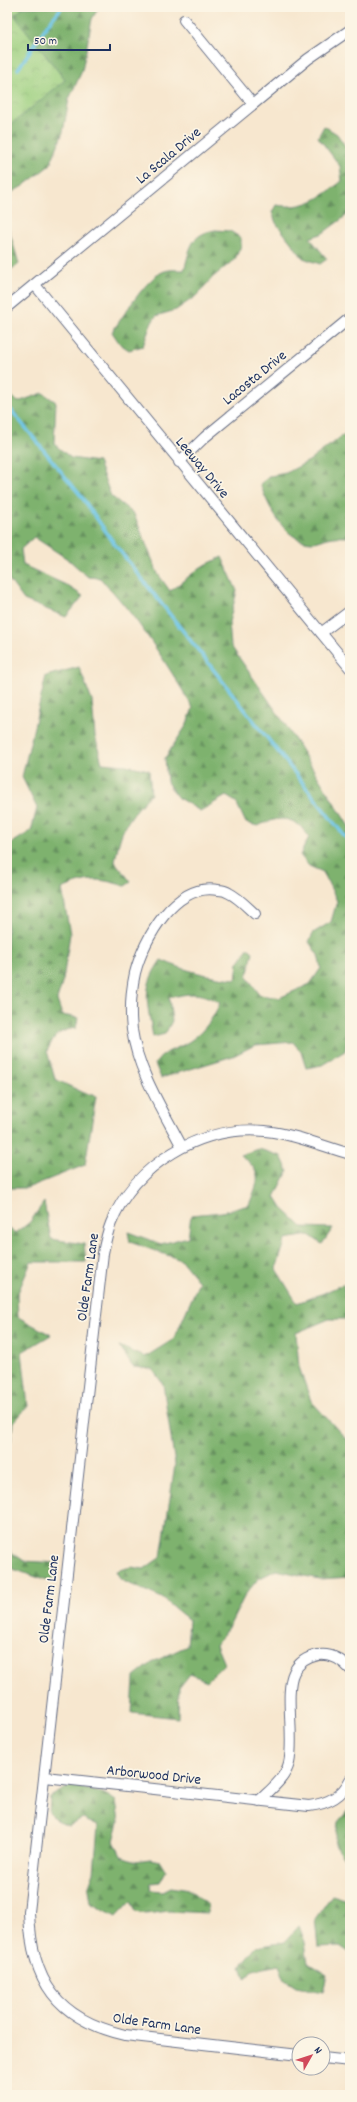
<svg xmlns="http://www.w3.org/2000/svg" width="357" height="2102" viewBox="0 0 357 2102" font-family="Dekko,sans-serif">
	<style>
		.forest { fill: url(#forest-firs); stroke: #4c7066 }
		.park { fill: url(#park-crowns); stroke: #5c806f }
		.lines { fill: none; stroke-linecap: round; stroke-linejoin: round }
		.stream { stroke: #69c4e7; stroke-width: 3.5 }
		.street-casing { stroke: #686f86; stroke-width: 12 }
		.street { stroke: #fff; stroke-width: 10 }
		.labels { text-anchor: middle; stroke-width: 3.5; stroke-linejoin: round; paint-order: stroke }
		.street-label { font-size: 15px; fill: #1b2f5e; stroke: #fcf5e5 }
	</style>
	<defs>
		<pattern id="forest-firs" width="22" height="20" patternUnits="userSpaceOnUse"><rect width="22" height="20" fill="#7eb26e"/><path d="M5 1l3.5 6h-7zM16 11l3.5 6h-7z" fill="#66915e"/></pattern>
		<pattern id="park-crowns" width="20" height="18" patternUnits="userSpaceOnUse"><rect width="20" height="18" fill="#9dd080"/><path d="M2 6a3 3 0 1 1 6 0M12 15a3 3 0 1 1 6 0" fill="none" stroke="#87b371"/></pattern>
	</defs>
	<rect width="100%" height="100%" fill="#fcf5e5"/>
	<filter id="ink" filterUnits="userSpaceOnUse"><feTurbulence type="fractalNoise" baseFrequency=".025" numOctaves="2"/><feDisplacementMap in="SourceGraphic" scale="8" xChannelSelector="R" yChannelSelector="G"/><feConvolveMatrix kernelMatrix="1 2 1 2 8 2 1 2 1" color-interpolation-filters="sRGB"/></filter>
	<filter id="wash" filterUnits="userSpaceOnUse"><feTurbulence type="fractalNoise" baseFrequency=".012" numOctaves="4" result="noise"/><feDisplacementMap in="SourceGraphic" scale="16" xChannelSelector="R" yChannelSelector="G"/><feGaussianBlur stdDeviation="0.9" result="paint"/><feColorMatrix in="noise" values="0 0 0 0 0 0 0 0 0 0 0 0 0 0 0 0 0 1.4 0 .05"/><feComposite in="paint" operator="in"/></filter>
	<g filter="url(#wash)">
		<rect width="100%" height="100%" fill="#f7e7cf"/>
		<!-- forest -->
		<path class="forest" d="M7,7h92l-7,12 -10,52 -13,28 -6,33 -13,33 -27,21 -16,9z
			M324,126l13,8 13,19v60l-27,20 -13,5 17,21 -7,5 -17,-6 -27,-35 -4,-11 4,-7c28,5 45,-7 66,-24l-2,-15 -22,-29z
			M7,223l12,41 -12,8z
			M215,230l15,1 11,7v8l-6,13 -22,18 -17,19 -20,14 -20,6 -5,8 -8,22 -14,4 -9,-6 -8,-12c11,-15 35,-56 53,-61 5,-2 13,-1 19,-1 7,-22 5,-35 31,-40z
			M7,391l11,11 25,-9 13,9 -2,42 17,14 27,4 13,34 23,18 24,60 12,17 31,-24 21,-10 15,34 -8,31 2,24 52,75 67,107v197l-5,26 -23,14 -16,3 -5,-16 -8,-10 -38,3 -22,11 -72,22 -6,-14c10,-14 13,-11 28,-19 18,-9 29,-24 37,-42 -19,-11 -29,-11 -51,-5l3,23 -7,13 -12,3c-5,-33 -13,-48 8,-77 25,11 49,17 75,19l2,-16 10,-15 5,4 -6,25 13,18 19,3 31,-14 11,-16 -3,-13 -9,-13 4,-9 18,-11 6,-21 -14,-29 -14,-6 -9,-11 9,-18c-13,-21 -30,-22 -51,-11l-12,-3 -10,-21 -10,-6 -26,15 -23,-14 -10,-15 -2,-24 21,-32 7,-18c-27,-46 -56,-92 -93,-130l-12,-1 -19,-17 -35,-23 -13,12 2,16 43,20 17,11 -17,21 -42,-17 -17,-23z
			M350,430v107c-7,0 -15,-1 -22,1 -5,1 -10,4 -15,4 -29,0 -44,-35 -53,-58l10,-8 16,-3 23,-12z
			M79,667l13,34 3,35 7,27 24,2 23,5 2,24c-23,24 -31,35 -36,68l16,20 -6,4c-27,-8 -36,-9 -63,3l8,45 -7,46 -6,20 5,15 16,3 -2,10c-18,3 -21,7 -29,23l8,28 29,14 12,3 -11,69 -58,23h-20v-345h5l19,-12 6,-23 -15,-31 24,-101z
			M259,1149l22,7 7,15 -13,26 7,11 20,19 31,1 -11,16 -13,-9 -23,4 -10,30 21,34 27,-10 19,-9 7,35h-21l-33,14 3,34 12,34 39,42v134l-31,2 -43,-9 -18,9 -13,16 -14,28 -15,22 8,19 -17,17 -17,-7 -11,14 -1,30 -46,-5 2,-36 19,-15 34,-16 2,-26 -27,-22 -41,-18 -5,-9 15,-4 13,2 17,-12 14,-92 -12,-81 -11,-15 -19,-2 -14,-21 26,11 29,-18 25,-57 -18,-22 -51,-18 -2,-10 33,12 27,-7 3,-22 31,-3 27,-7c10,-26 15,-32 -9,-50z
			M44,1202l7,37 33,5 2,18h-55l-14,33 1,22 33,18 -29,17 6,54 -15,17 -2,19 -4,-2v-212l9,5 14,-11z
			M7,1549l17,12 34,2 -7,19 -44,-15z
			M72,1785l33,9 11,7 3,21 -5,19 7,15 15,5 14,-2 10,2 6,10 -6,11 -9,1 -1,7 13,1 8,-4 19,3 18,15 -1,8 -38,-2 -23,3 -10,-2 -5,-11 -15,16 -26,-14 -2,-15 6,-16 4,-46 -15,-7 -15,7 -11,-5 -8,-8 1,-16z
			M350,1808v48l-6,2 -9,-13 3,-23z
			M332,1895l16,5 2,53 -10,-7 -22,1 -3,-28z
			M299,1926l6,16 3,21 19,12 -4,17 -27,-5 -11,-7 -6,-15 -26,5 -8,9 -4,-13 15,-19 29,-5z"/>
		<!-- park -->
		<path class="park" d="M7,7h17l-10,8 51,65 -58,48z"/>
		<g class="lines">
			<!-- stream -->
			<path class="stream" d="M18,69l30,-45 14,-17
				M7,405l74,91 35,50 234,297"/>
		</g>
	</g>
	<g filter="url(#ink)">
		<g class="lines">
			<!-- street casing -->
			<g class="street-casing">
				<path id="street" d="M184,20l69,84
					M35,285l315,383
					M7,307l301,-248 42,-29
					M179,462l26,-25 145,-119
					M321,633l29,-22
					M182,1147c-19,-37 -44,-75 -50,-117 -2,-18 -1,-39 3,-57 9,-35 41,-91 83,-83 3,0 8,1 11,3 10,5 18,14 26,21
					M45,1777l264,29c17,-2 33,-9 41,-26
					M259,1801c11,-11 26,-22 30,-38 6,-25 -5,-72 5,-91 5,-10 14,-15 24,-17 13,-2 24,5 32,14
					M299,2055l-174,-20c-68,-16 -94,-54 -96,-123l74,-659c2,-10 4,-20 8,-30 24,-59 90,-98 154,-92 29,3 57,15 85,23
					M323,2058l27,3"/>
			</g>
			<!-- street -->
			<use href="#street" class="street"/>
		</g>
	</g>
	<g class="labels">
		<!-- street labels -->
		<g class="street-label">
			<text transform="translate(168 155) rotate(-40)" y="5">La Scala Drive</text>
			<text transform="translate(254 377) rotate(-39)" y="5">Lacosta Drive</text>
			<text transform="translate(203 467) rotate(50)" y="5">Leeway Drive</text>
			<text transform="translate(87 1277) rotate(-82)" y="5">Olde Farm Lane</text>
			<text transform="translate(48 1599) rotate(-83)" y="5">Olde Farm Lane</text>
			<text transform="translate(154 1774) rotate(6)" y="5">Arborwood Drive</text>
			<text transform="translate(157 2023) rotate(8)" y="5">Olde Farm Lane</text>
		</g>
	</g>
	<!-- margin -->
	<rect width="357" height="2102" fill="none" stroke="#fcf5e5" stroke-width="24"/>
	<!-- north arrow -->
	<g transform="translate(311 2056) rotate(51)"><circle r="19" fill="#fcf5e5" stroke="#a2a6af"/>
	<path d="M0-3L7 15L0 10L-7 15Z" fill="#d1495b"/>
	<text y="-6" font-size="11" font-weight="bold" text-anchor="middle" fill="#1b2f5e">N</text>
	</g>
	<!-- scale -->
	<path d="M28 44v6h82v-6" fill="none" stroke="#1b2f5e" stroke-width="2"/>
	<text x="34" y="44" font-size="12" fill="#1b2f5e" stroke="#fcf5e5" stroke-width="3" paint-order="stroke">50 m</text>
</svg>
